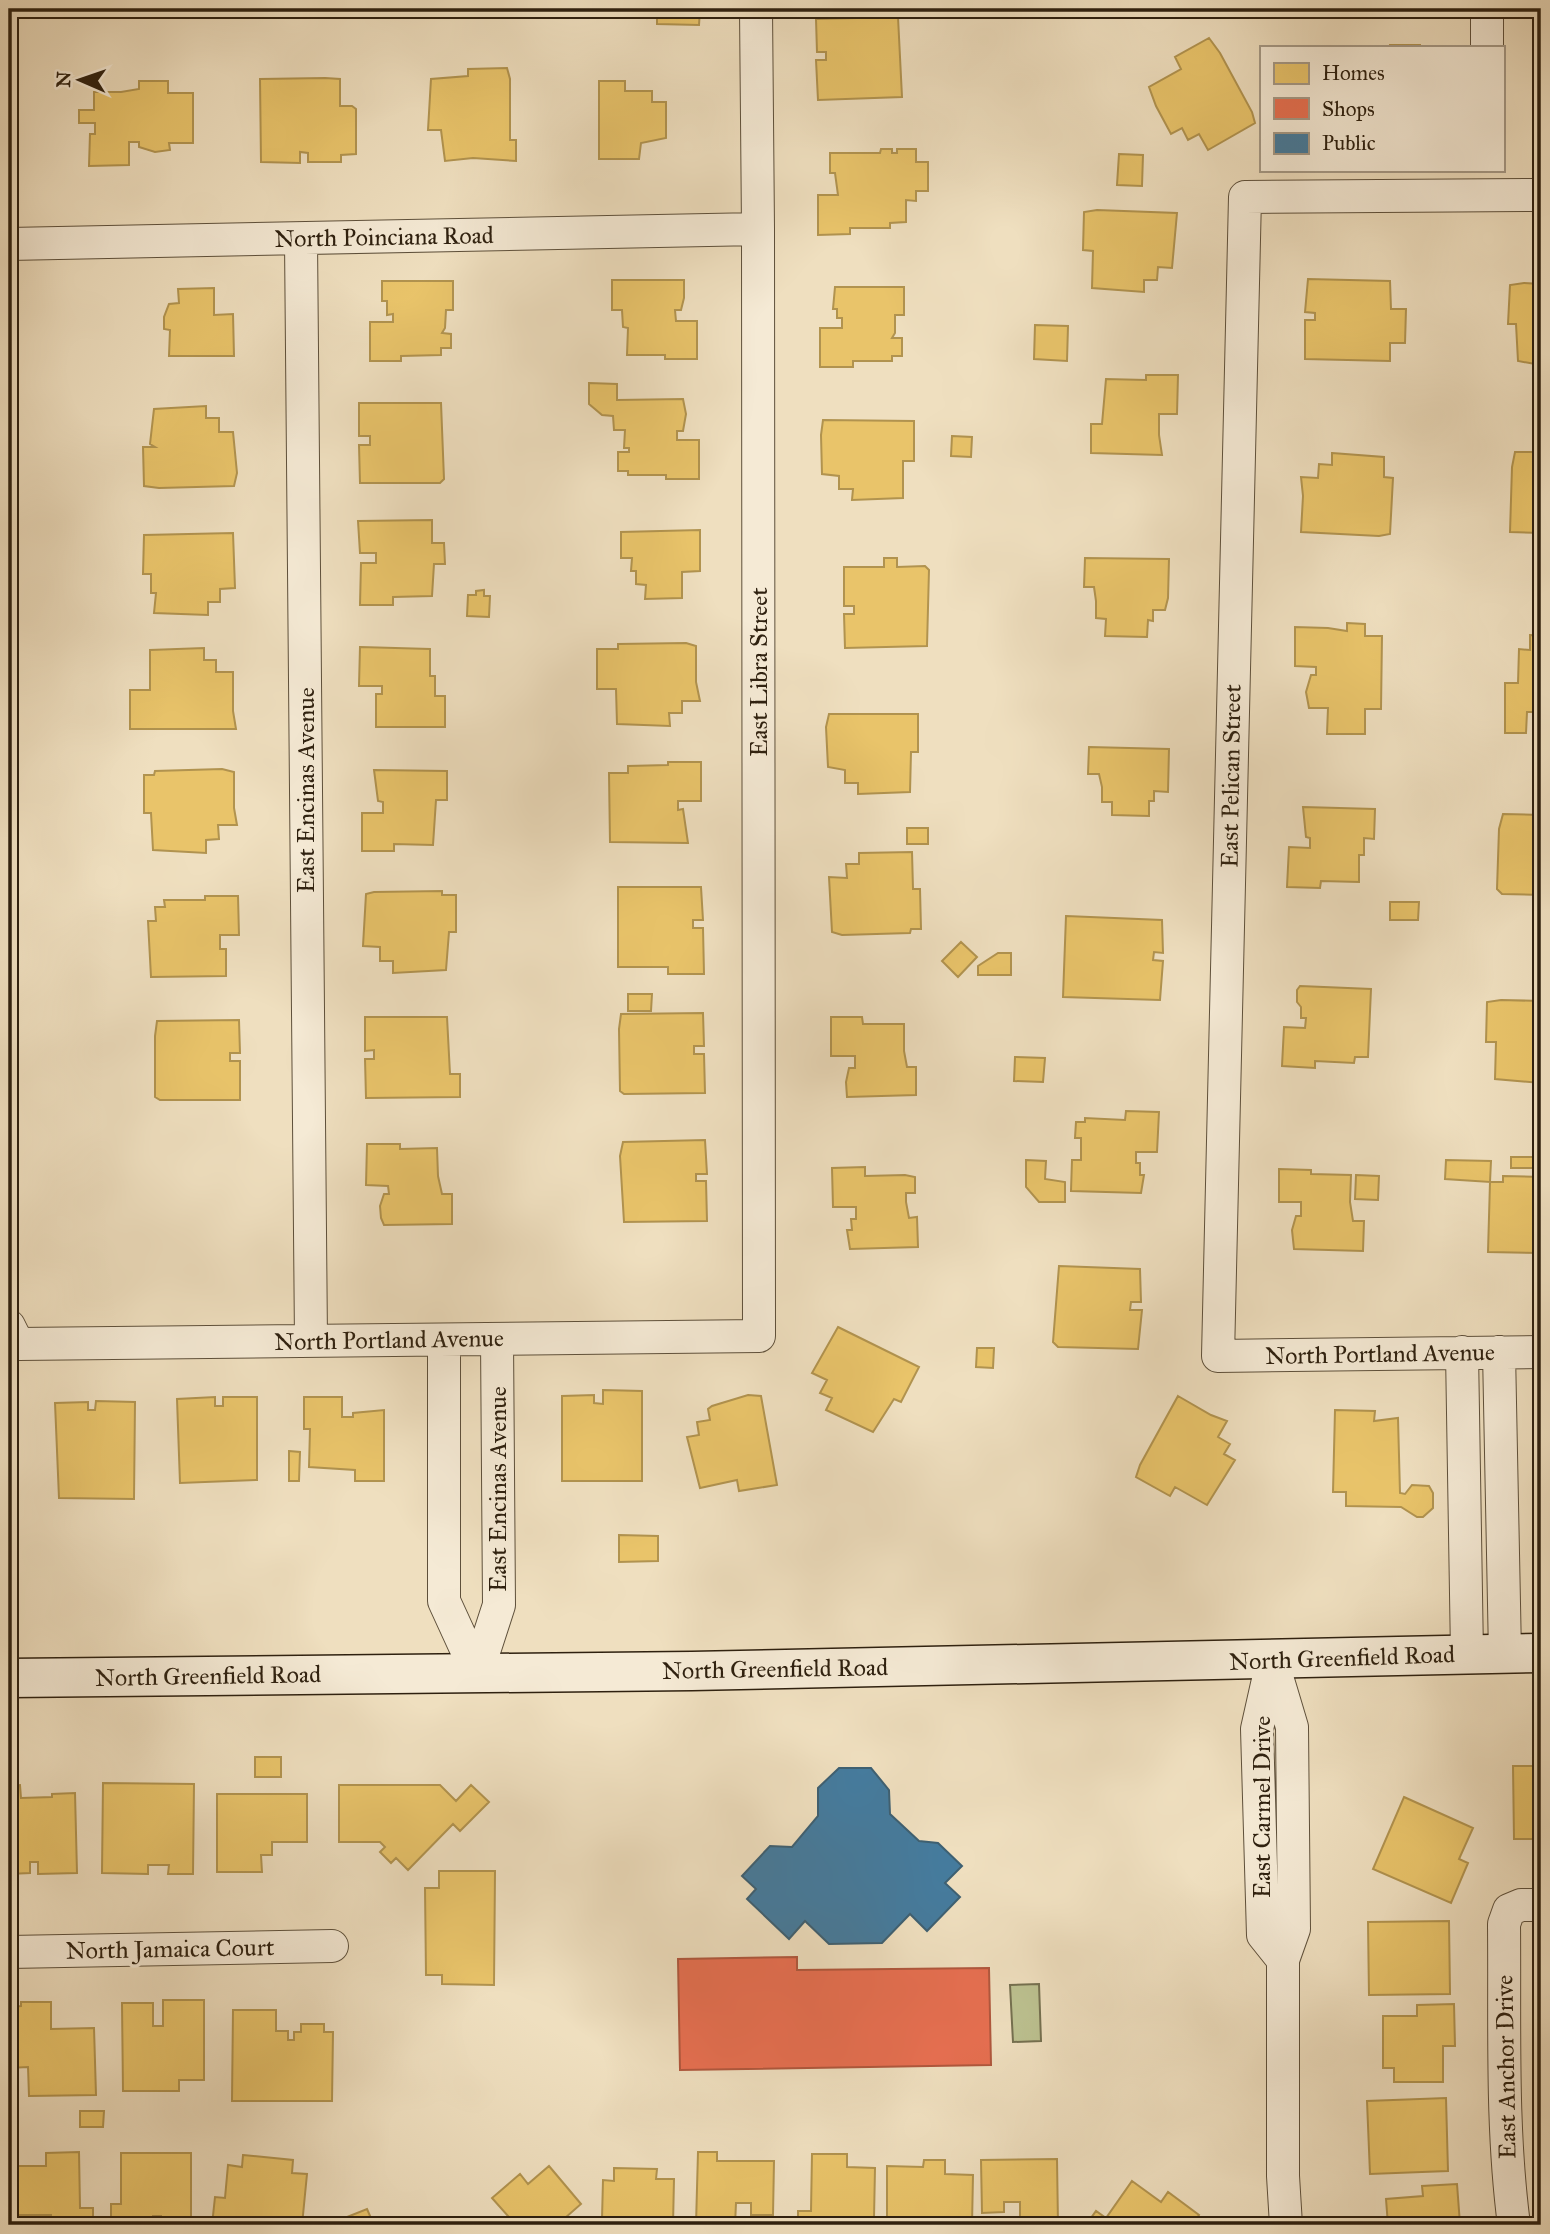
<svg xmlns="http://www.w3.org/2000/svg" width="1550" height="2234" viewBox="0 0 1550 2234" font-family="'IM FELL Great Primer',serif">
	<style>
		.green { fill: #bcc190; stroke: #757050; stroke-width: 2 }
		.homes { fill: #e9c46a; stroke: #b1934f; stroke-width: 2 }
		.shops { fill: #e76f51; stroke: #b0573d; stroke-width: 2 }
		.public { fill: #457b9d; stroke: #3e6072; stroke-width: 2 }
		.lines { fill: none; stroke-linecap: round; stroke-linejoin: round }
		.minor-casing { stroke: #5e503b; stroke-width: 34 }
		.secondary-casing { stroke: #2e200f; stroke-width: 41 }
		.minor { stroke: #f5ead5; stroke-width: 32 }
		.secondary { stroke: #f5ead5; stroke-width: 38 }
		.labels { text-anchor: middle; stroke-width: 7; stroke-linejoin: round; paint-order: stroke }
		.street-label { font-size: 24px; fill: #2e200f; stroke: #f5ead5 }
	</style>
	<rect width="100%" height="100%" fill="#efdfbf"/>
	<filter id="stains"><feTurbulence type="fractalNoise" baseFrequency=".00286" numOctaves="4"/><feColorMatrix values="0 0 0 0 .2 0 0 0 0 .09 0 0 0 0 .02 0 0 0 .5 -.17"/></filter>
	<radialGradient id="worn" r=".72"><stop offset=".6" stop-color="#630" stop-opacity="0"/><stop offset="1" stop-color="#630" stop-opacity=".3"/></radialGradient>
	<!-- green -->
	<path class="green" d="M1039,1984l2,57 -28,1 -3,-57z"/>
	<!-- homes -->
	<path class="homes" d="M657,9h43l-1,16 -42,-1z
		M898,17l4,80 -84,3 -2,-40h10v-8h-9l-1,-33z
		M1209,38l11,15 32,59 3,11 -47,27 -9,-16 -11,6 -6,-12 -11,6 -15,-28 -7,-19 32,-18 -6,-12z
		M1390,45h30v2h-30z
		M507,68l3,11v61h6v21l-43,-3 -28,3 -4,-31h-13l3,-51 37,-3v-7z
		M325,78l15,1v27h12l4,3v45l-15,1v7h-33v-9l-8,-1v11l-39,-1 -1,-83z
		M139,81h29v12h25v50h-24l1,7 -15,2 -16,-5v-5h-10v23l-40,1 1,-32h5v-11h-16v-13h15v-18h27l18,-3z
		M599,81h26v10h27v11h14v36l-25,5 -2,16h-40z
		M881,149h11v4h5v-4h19v13h12v29h-12v10l-10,-1v22l-16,1v5h-40v6l-32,1v-40h20l-3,-22h-5v-20h50z
		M1119,154l24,1 -1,31 -25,-1z
		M1097,210l80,3 -5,55 -14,-1 -1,13h-13v12l-52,-4 1,-37 -10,-1 1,-38z
		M1308,279l82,2 1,28h15l-1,34h-15v18l-85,-2v-39h10v-7l-10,-1z
		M612,280h72v18l-3,12h-6l1,11h21v38h-32v-4h-38l1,-27 -5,-1 -1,-17h-10z
		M382,281h71v29h-7l-1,18 -3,5 9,1v14h-10v7l-40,1v5h-31v-39h23v-8l-6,1v-14h-5z
		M1524,283l17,1v81l-23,-4 -2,-37h-8l2,-39z
		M835,287h69v28h-9v18l-3,5h10v18h-10v5h-39v6h-33v-39h22v-10h-5v-9h-4z
		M214,288v27l19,-1 1,42h-65l1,-26 -6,-1v-12l5,-13 10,-1 -1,-14z
		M1035,325l33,1 -1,35 -33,-2z
		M1146,375h32l-1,39h-18v21l3,20 -71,-2v-29h11l4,-45 40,1z
		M589,383l28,1v16l66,-1 3,15 -3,17h-6v9h22v39h-33v-4h-38v-4h-10v-19h11v-4h-5l1,-18h-11l-1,-14 -11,-1 -13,-11z
		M359,403h82l3,76 -4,4h-80l-1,-38h11v-9h-11z
		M206,406v12h13v14h14l4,41 -3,13 -75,2 -15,-2 -1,-39h12l-5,-3 4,-35z
		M823,420l91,1v40h-11v37l-51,2 1,-11h-14v-13l-17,-2 -1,-39z
		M952,436l20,1 -1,20 -20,-1z
		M1515,452h26v81l-31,-1 2,-65z
		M1332,453l52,4v20l9,1 -3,56 -11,2 -78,-4 2,-36 -2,-19 17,1 1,-14 13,1z
		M432,520v23h12l1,21h-11l-2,32 -39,1v8h-33l1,-42h15v-10h-16l-2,-32z
		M700,530v41l-18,1v26l-37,1 1,-14 -10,-1v-13h-5l1,-13h-11v-26z
		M233,533l2,55 -15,1v13h-12v13l-54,-2 2,-20h-5v-19h-8l1,-39z
		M884,558h13v9l28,-1 4,4 -2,76 -82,2 -1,-34h10v-8h-10v-39h40z
		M1085,558l84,1 -1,39 -3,12h-12v11l-5,-1 -1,17 -42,-1 1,-17 -10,-1v-17l-2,-14h-10z
		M484,590v6h6l-1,21 -22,-1 1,-21h8v-4z
		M1347,623l18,1v12h17l-1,73h-16v25h-38l1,-26h-19l-3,-16 5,-17h5v-8l-21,-1v-39l33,1 19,3z
		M1530,635l11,1v76h-14l-1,21h-21v-50h13l1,-34 11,1z
		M686,643l10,3v36l4,19h-18v12h-13l1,13 -53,-2 -1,-35h-19v-40h21v-5z
		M360,647l70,2v27h5v20h10v31h-69v-33h6v-8h-23z
		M204,648v12h12v12h17v39l3,18h-106v-39h20v-40z
		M829,714h89v38h-7l-1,40 -52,2v-11h-13v-13l-17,-3 -2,-40z
		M1089,747l80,2 -1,43 -14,-1v10h-5v15l-37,-1v-13h-10v-15l-3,-13h-11z
		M668,762h33v39h-23v9l5,-1 5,34 -78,-1 -1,-69h19v-7l40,-1z
		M222,769l12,3v36l3,17h-19l1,14 -13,1v13l-53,-3 -2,-37h-7v-38h10l1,-4z
		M374,770l73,1v29h-11l-3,45 -39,-1v7h-32v-38h21v-11l-5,-1z
		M1303,807l72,2 -1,30 -10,-1v17h-5v27l-38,-1 -1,7 -33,-1 2,-40 21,1v-10l-4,-1z
		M1503,814l38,1v80l-39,-1 -5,-5 2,-60z
		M907,828h21v16h-21z
		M912,852l1,37h7l1,40h-10l-1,4 -68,2 -10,-3 -3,-55 18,1 -1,-14h13v-11z
		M618,887h83l2,33h-10v8h10l1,46h-36v-7h-50z
		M442,891v4h14v37h-7l-3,38 -53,3v-12h-13v-14l-17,-1 3,-52 8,-2z
		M205,896h33l1,39h-19v14h6v27l-75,1 -3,-56h8l-1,-14h10l-1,-7h41z
		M1390,902h29l-1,18h-28z
		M1066,916l96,4 1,33 -9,-1 -1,8 10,1 -3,39 -97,-3z
		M961,942l16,15 -19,20 -16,-16z
		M998,953h13v22h-33v-9z
		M1300,986l71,3 -3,68h-13l-1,6 -39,-2v7l-33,-2 2,-39 21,1 1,-10h-5v-11l-4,-5v-12z
		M628,994h24l-1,17h-23z
		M1501,1000l40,1v82l-46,-4 1,-37h-10l1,-40z
		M703,1013l1,33h-10v8h10l1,39 -81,1 -4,-3 -1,-62 2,-15z
		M365,1017h82l3,57h10v23l-94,1 -1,-39h9v-9l-9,1z
		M831,1017h31l1,7h41v27l3,16h9v28l-69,2 -1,-15 3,-14h6v-12h-24z
		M239,1020l1,33h-10v8h10v39h-80l-5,-3v-61l2,-15z
		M1015,1057l30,1 -2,24 -29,-1z
		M1126,1111l33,1 -2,40h-21v11h4v12h4l-3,18 -70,-2 1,-31h9v-22h-6l1,-16h9v-4l40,2z
		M705,1140l2,34h-11v7h10l1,40 -83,1 -4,-66 3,-14z
		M367,1144h33v5l37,-1 1,28 4,18h10v30l-68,1 -3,-7 -1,-12 4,-12h5l-1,-8 -22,-1z
		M1511,1157h27v11h-27z
		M1026,1160l20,1 -1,18 20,3v20h-26l-13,-15z
		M1446,1160l45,1 -1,21 -45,-3z
		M865,1167v9l40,-1 10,2v16h-9v9l3,16 8,-1 1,30 -68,2 -3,-19h5l-1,-11h5v-12h-23l-1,-39z
		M1279,1169l32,1v4l40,1 -1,27 3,19h11l-1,30 -69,-2 -2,-19 4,-14h5v-14h-22z
		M1356,1175l23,1 -1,24 -23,-1z
		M1503,1176l38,1v76l-53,-1 2,-70h13z
		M1059,1266l81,3 1,33h-10l-1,8h12l-4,39 -80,-2 -5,-5z
		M838,1327l81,40 -18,35 -7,-3 -21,33 -47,-22 6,-12 -12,-5 7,-13 -15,-7z
		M977,1348h17l-1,20 -17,-1z
		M603,1390l39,1v90h-80v-85l32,-1v8l9,1z
		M748,1395l13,1 16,89 -38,6 -2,-11 -37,8 -13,-51 12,-2 -2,-13 13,-2 -2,-11 4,-3z
		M1178,1396l33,19 16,6 -9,16 12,7 -6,10 11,6 -28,45 -32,-18 -5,9 -34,-19 4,-12z
		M215,1397v9h8v-9h34v83l-77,3 -3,-84z
		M304,1397h38v20h11v-4l31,-3v71h-29v-11l-46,-3 1,-38h-6z
		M96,1401l39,1 -1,97 -75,-1 -4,-95 33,-1v8h7z
		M1335,1410l40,1 -1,10 24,-3 2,75 5,1 7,-9 17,1 4,7v15l-10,9h-6l-16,-10 -55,-1v-14h-13z
		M289,1451l11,1 -1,29h-10z
		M619,1535l39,1v25l-39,1z
		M255,1757h26v20h-26z
		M1513,1766h28v73h-27z
		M103,1783l91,1 -1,90h-25l1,-9h-21v9l-46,-1z
		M20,1785l1,13 31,-1v-3l23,-1 2,80 -39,1v-12h-8v11l-21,1v-88z
		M339,1785h101l16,16 15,-16 18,17 -29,29 -7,-7 -45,46 -12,-12 -5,5 -11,-11 5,-5 -5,-5h-41z
		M217,1794h90v48h-35v13h-11l1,17h-45z
		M1404,1797l69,31 -14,31 9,4 -17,40 -78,-34z
		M439,1871h56l-1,114 -52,-1v-9h-16l-1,-87h14z
		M1449,1921l1,73 -81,1 -1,-73z
		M163,2000h41v80h-25v11h-56l-1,-88h31v23h10z
		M21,2002h30v27l43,-1 2,67 -67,1 -1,-29 -19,1v-61l12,-1z
		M1454,2004l1,42h-12v36h-49v-14h-11v-52h34v-11z
		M233,2010h43v21h12v9h6v-8h7v-8h23v8h9l-1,69h-100z
		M1446,2098l2,73 -78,3 -3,-73z
		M80,2111h24l-1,16h-23z
		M79,2152l1,56h13v17h-42v-10h-33v-49h28v-13z
		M698,2152h19v9h57l-1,54h-22v-12h-15l-1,22h-39z
		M121,2153h70v72h-30v-9h-8v9h-32v-5h-10v-16h10z
		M812,2154h35v13l28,1 -1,50 -32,-1v8h-44v-14h13z
		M243,2155l50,5 -1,13 15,1 -5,51h-90l3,-28 10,1 3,-33 14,2z
		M1057,2159l1,66h-38v-23h-16v10l-22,1 -1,-53z
		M924,2160h21v14l28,1 -1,50h-85v-59l36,1z
		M549,2166l32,38 -24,21h-41l-24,-27 28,-24 8,10z
		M614,2168l43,1 -1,10h18l-1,46h-62v-6h-9l1,-39 11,1z
		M1132,2181l29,21 7,-10 31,23 -7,10h-106l10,-14 10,7z
		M1457,2184l3,40 -72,1 -2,-26 37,-3 -1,-10z
		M367,2209l7,16h-47z"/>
	<!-- shops -->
	<path class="shops" d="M797,1957v13l192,-2 2,97 -311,5 -2,-111z"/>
	<!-- public -->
	<path class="public" d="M839,1768h32l18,22 1,24 29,27 19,2 24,23 -17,17 15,14 -33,34 -17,-17 -28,29 -53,1 -24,-23 -16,18 -42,-40 9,-10 -14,-13 28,-30 22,1 26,-31v-28z"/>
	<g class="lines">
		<!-- minor casing -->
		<g class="minor-casing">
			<path id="minor" d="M1487,9v38
				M1541,195l-296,2 -27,1159 323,-4
				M301,240l10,1101
				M9,244l749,-15
				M9,1326l9,18 741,-8 -1,-1107 -2,-220
				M444,1340v261l33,72
				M1462,1352l5,302
				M1499,1352l6,302
				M1272,1660l20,67 2,202 -11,31v216l3,49
				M1272,1662l-15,67 6,206 20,25
				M477,1673l22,-68 -2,-266
				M9,1952l323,-6
				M1514,2225c-13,-99 -9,-201 -10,-301l5,-14 12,-5h20"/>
		</g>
		<!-- secondary casing -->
		<g class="secondary-casing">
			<path id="secondary" d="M9,1678l683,-7 849,-18"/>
		</g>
		<!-- minor -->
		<use href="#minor" class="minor"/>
		<!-- secondary -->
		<use href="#secondary" class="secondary"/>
	</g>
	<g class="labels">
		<!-- street labels -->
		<g class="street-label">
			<text transform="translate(384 237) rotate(-1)" y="8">North Poinciana Road</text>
			<text transform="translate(759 672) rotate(-90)" y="8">East Libra Street</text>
			<text transform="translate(1231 776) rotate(-89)" y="8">East Pelican Street</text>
			<text transform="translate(306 790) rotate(-90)" y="8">East Encinas Avenue</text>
			<text transform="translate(389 1340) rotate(-1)" y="8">North Portland Avenue</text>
			<text transform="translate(1380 1354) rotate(-1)" y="8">North Portland Avenue</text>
			<text transform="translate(498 1489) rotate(-90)" y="8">East Encinas Avenue</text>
			<text transform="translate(1342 1658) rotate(-2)" y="8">North Greenfield Road</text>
			<text transform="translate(775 1669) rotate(-1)" y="8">North Greenfield Road</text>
			<text transform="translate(208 1676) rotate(-1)" y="8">North Greenfield Road</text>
			<text transform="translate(1262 1807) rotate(-90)" y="8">East Carmel Drive</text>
			<text transform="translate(170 1949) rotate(-1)" y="8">North Jamaica Court</text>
			<text transform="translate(1506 2067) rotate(-91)" y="8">East Anchor Drive</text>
		</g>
	</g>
	<!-- margin -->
	<rect width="1550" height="2234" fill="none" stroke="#efdfbf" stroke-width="35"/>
	<rect x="10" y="10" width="1529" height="2213" fill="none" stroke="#2e200f" stroke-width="3.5"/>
	<rect x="18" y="18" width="1515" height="2199" fill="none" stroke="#2e200f" stroke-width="2"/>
	<!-- legend -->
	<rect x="1260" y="46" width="245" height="126" fill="#f5ead5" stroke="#a59986" stroke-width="2"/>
	<rect x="1274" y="63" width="35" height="21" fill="#e9c46a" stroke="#a59986" stroke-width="2"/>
	<text x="1322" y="80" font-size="21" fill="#2e200f">Homes</text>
	<rect x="1274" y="98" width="35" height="21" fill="#e76f51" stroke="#a59986" stroke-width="2"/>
	<text x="1322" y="116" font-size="21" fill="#2e200f">Shops</text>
	<rect x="1274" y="133" width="35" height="21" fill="#457b9d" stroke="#a59986" stroke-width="2"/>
	<text x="1322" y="150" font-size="21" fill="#2e200f">Public</text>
	<!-- north arrow -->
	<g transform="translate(80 80) rotate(272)" stroke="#f5ead5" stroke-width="5" paint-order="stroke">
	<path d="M0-5L12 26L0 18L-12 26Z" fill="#2e200f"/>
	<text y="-10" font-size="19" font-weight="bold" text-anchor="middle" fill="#2e200f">N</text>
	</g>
	<rect width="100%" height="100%" filter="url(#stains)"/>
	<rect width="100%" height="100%" fill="url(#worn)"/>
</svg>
